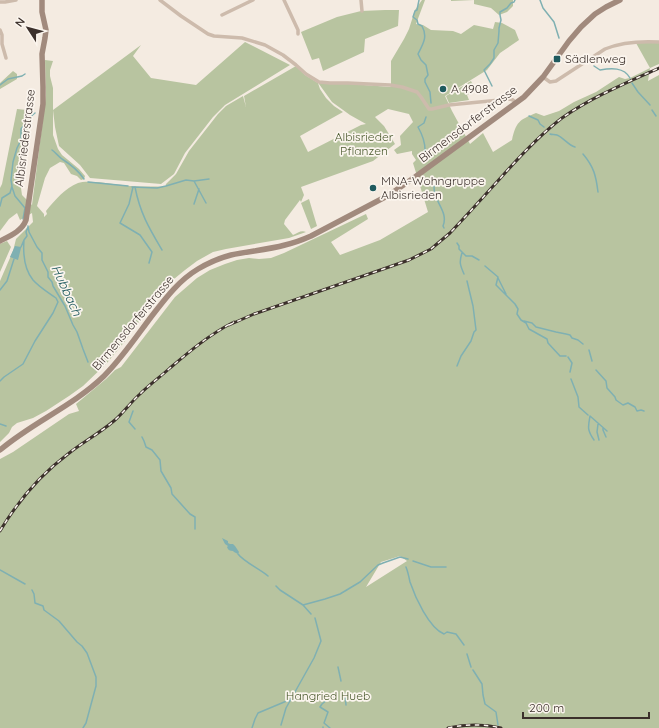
<svg xmlns="http://www.w3.org/2000/svg" width="659" height="728" viewBox="0 0 659 728" font-family="Quicksand,sans-serif">
	<style>
		.green { fill: #b8c4a0; fill-rule: evenodd }
		.water { fill: #7fb0b2 }
		.lines { fill: none; stroke-linecap: round; stroke-linejoin: round }
		.stream { stroke: #7fb0b2; stroke-width: 1.5 }
		.street { stroke: #cdbbac; stroke-width: 3.5 }
		.secondary { stroke: #a18a7d; stroke-width: 5.5 }
		.rail-casing { stroke: #3b302b; stroke-width: 3 }
		.rail { stroke: #fbf5ee; stroke-width: 1.5; stroke-dasharray: 4.5; stroke-linecap: butt }
		.poi-dot { fill: #1f5a5e; stroke: #fbf5ee; stroke-width: 1.5 }
		.labels { text-anchor: middle; stroke-width: 3.5; stroke-linejoin: round; paint-order: stroke }
		.poi-label { font-size: 12px; fill: #3b302b; stroke: #fbf5ee; text-anchor: start }
		.street-label { font-size: 12px; fill: #3b302b; stroke: #fbf5ee }
		.park-label { font-size: 12px; fill: #4a5a2e; stroke: #fbf5ee }
		.water-label { font-size: 13px; font-style: italic; fill: #1f5a5e; stroke: #fbf5ee }
	</style>
	<rect width="100%" height="100%" fill="#f4ebe1"/>
	<!-- green -->
	<path class="green" d="M422,0h3l-9,24 7,1 8,5 22,1 8,3 13,-9 19,4 2,-7 7,1 13,7 4,10 -19,13 -13,17 -42,26 7,15 18,33 13,-11 10,19 19,-12c4,-18 7,-20 24,-27l8,3 15,-5 15,-9 22,-10 23,-15 6,2 5,-1 20,-10 -14,-25h23v21l-9,4 -2,13 11,-6v653h-659v-269l13,-7 56,-38 10,-3 -3,-7 30,-25 9,-9 6,-3 54,-70 22,-19 13,-8 15,-6 12,-4 12,-2 10,1 12,-1 13,-5 82,-39 2,5 -37,23 9,13 40,-15 48,-28 -15,-49 3,-3 -4,-6v-3l-15,3 -3,-4 7,-5 -1,-9 13,-14 -4,-8 -21,-5 -13,8 9,9 11,18 -22,17 -72,26 3,8 -3,7 -1,-2 -15,20 -1,4 9,11c5,-2 8,-5 13,-3l-17,6 -63,11 -13,3 -16,9 -12,9 -22,18 -37,52 -19,23 -24,23 -14,10 -23,15 -13,7 -16,5 -5,4 -3,6 -9,9v-161l13,-30 3,-12 17,-17 -1,-9 -12,7 -3,-7 -8,6 -9,12v-43l2,-4 15,-75 10,1 5,10 -13,54 3,21 10,10 14,-110 -1,-35 8,1 -3,9v6l3,12v47l5,14 4,6 17,14 6,7 -1,3 -3,1 -4,-4 -6,-2 -7,-11 -4,-1 -10,6 -5,10 -8,28 7,8v3l3,-3 -1,-3c9,-11 19,-23 32,-28 10,-4 41,2 53,3 11,1 23,0 34,1l1,-3 10,-10 13,-23 29,-37 8,-8 17,-10 3,11 -2,-11 52,-30 9,9 13,8 2,6 6,9 8,8 9,6 -43,24 8,16 53,-27 5,-1 -16,-9 -18,-13 -13,-18v-1l31,1 41,3v-26l13,-22 5,-10 6,-19zM400,556l7,5 -41,26 15,-25z
		M451,0h62v6l-6,6 -8,3 -8,-7 -17,-4v-4l-23,1z
		M385,10h14l-1,16 -33,13 -1,13 -41,19 -4,-13 -7,2 -11,-28 36,-15 24,-6z
		M245,42l45,23 -65,40 -12,12 -28,36 -11,21 -13,10 -71,-6 -10,-13 -21,-19 -4,-19 -2,-17 88,-65 -8,11 18,22 45,7z
		M13,71l4,3v5l-17,10v-6z
		M471,81l5,10 -9,4 2,5 -20,3 -3,-7z
		M309,199l8,27 -6,3 -10,-26z
		M7,241l4,6 -11,25v-28z"/>
	<!-- water -->
	<path class="water" d="M15,246l6,1v1l-3,12 -8,-3z
		M222,538l6,3v2l2,1h3l2,2 4,6 -1,2 -4,-2 -1,-1c-3,0 -5,-1 -6,-4l1,-1 -3,-2z"/>
	<g class="lines">
		<!-- stream -->
		<path class="stream" d="M419,0l-2,10 -2,1 -2,6 4,3 1,4 4,2c6,11 1,18 -4,28l3,6 5,5 2,10 -3,4v3l5,10 1,11
			M540,0l3,8 11,14 5,16
			M594,66l6,4c11,-2 24,-3 30,8
			M632,83l6,9 12,13
			M0,85l8,-6 14,-3 3,-2
			M492,86l-8,-16 6,-6 4,-6v-8l4,-7 1,-12v-3l2,-8 -1,-5v-3l7,-4 4,-5 3,-1 1,-2
			M652,110l4,6
			M529,116l9,4 2,4 4,3
			M550,134c2,1 5,0 7,1 7,3 11,10 18,12
			M52,150c3,2 6,6 10,9 8,5 16,11 22,20
			M583,154c11,13 13,22 15,38
			M424,160c-1,-4 0,-7 1,-10 0,-9 -3,-16 -7,-23l6,-4 2,-6
			M194,181l12,22
			M88,182l40,4
			M434,184c0,3 0,7 1,10 3,11 13,20 8,32l1,2
			M12,187l3,9 10,12 -2,11
			M132,187h1l-4,17 -9,19 20,12 12,17 -3,11
			M133,187l24,1 9,-2 20,-6 8,1 15,-2
			M135,187c5,26 14,41 27,63
			M194,204l5,-15
			M0,206l2,-8 8,-5 2,-7 -1,-6 2,-18 4,-14 4,-8v-11c5,-6 8,-12 14,-16
			M28,226l1,6 8,15 5,6v7l6,12v5l4,5 1,4 12,20 8,19 4,7 6,17 5,13
			M457,243l2,3v3l7,7h6l7,4
			M21,247l3,-7 3,-4 -1,-4 2,-5
			M462,253c-3,9 -2,12 2,21
			M485,266l13,11 -2,8 19,19 3,5 -1,5 4,6 5,3 3,6 18,10 1,4 12,13h6
			M498,278l8,16
			M0,290l7,-9 7,-22
			M524,321l8,2 4,4 20,5 10,2 4,1 2,3 6,2 5,4
			M589,350l3,11
			M568,357l4,6 -2,9
			M457,366l4,-10 10,-15 3,-9 2,-2 -3,-24 -6,-25
			M596,370l10,11 1,7 8,9 1,3 7,5 5,-2 7,4 2,4 4,-1 3,1
			M571,379l7,18 1,10 9,8
			M0,381l4,-4 19,-13 12,-23 18,-28 5,-11 -2,-4c-7,-5 -17,-11 -23,-18 -9,-11 -10,-27 -9,-40
			M133,411l-4,11 6,7
			M0,424l6,2
			M598,424l-1,8 2,8
			M603,428v2l3,7
			M142,437l2,4 2,6 6,3 8,10 1,11 10,17 1,6 18,20 5,3v12
			M594,440c-7,-10 -6,-13 -4,-24l17,15
			M238,554c6,8 22,15 30,22
			M413,561l18,6h15
			M406,567c2,5 3,10 4,15 5,15 19,46 34,52l3,-2 9,2 8,11
			M0,570l25,14
			M276,586l4,4 23,15 8,9
			M32,590l2,4 1,9 8,3 1,4 15,11 18,21 5,4 5,7 9,24v9l-10,37 -3,5
			M303,605l22,-6 15,-5 20,-12 18,-17 5,-2 17,-6 8,2
			M467,654l4,13
			M338,667l3,14
			M473,670l9,14 1,11 2,9 11,8 2,13
			M345,694l1,11
			M327,700l-5,4 -2,3 8,5 -4,11 6,5
			M281,725l5,-17 28,-50 7,-17 -6,-23
			M252,728l3,-9 3,-6 31,-13
			M323,728v-1"/>
		<!-- street -->
		<path class="street" d="M160,0l21,16 27,18 6,2 28,2 23,7 18,10 13,10 10,9 13,8 11,1h18l42,2 12,2 15,5 4,5 8,12h3l17,-4 61,-6 3,1 3,3
			M284,0l14,30v4
			M361,0l1,11
			M0,2h5l11,-2
			M222,15l31,-15
			M0,30l2,5v9l4,14
			M543,77l7,5 6,-1 49,-32c17,-7 36,-8 54,-7"/>
		<!-- secondary -->
		<path class="secondary" d="M0,241c10,-5 22,-10 26,-21l17,-116v-17l-1,-33 3,-16 1,-8 -4,-18v-12
			M0,450c33,-28 73,-44 104,-74 18,-18 32,-39 47,-59 14,-18 27,-36 47,-48 10,-6 21,-11 33,-14 18,-4 36,-5 54,-10 9,-2 17,-5 26,-9l78,-41 26,-18 109,-80 19,-20 26,-36 12,-14 14,-13 11,-7 14,-7"/>
		<!-- rail casing -->
		<g class="rail-casing">
			<path id="rail" d="M229,325l25,-11 155,-54 22,-11 19,-16c19,-20 37,-40 55,-60 18,-20 36,-39 57,-55 30,-21 64,-35 97,-50
				M0,531c18,-30 40,-56 68,-77 15,-12 32,-21 47,-34 9,-8 16,-18 25,-26 9,-9 20,-17 30,-26 20,-17 40,-34 64,-46
				M448,728c18,-4 36,-4 53,0"/>
		</g>
		<!-- rail -->
		<use href="#rail" class="rail"/>
	</g>
	<!-- markers -->
	<g class="poi-dot">
		<rect x="553" y="55" width="8" height="8" rx="2"/>
		<circle cx="443" cy="89" r="4"/>
		<circle cx="373" cy="188" r="4"/>
	</g>
	<g class="labels">
		<!-- poi labels -->
		<g class="poi-label">
			<text x="565" y="63">Sädlenweg</text>
			<text x="451" y="93">A 4908</text>
			<text x="381" y="185">MNA-Wohngruppe<tspan x="381" dy="14">Albisrieden</tspan></text>
		</g>
		<!-- street labels -->
		<g class="street-label">
			<text transform="translate(468 124) rotate(-37)" y="4">Birmensdorferstrasse</text>
			<text transform="translate(25 138) rotate(-83)" y="4">Albisriederstrasse</text>
			<text transform="translate(133 323) rotate(-50)" y="4">Birmensdorferstrasse</text>
		</g>
		<!-- park labels -->
		<g class="park-label">
			<text x="364" y="141">Albisrieder<tspan x="364" dy="14">Pflanzen</tspan></text>
			<text x="328" y="700">Hangried Hueb</text>
		</g>
		<!-- water labels -->
		<g class="water-label">
			<text transform="translate(67 290) rotate(65)" y="5">Hubbach</text>
		</g>
	</g>
	<!-- north arrow -->
	<g transform="translate(28 28) rotate(306)" stroke="#fbf5ee" stroke-width="3" paint-order="stroke">
	<path d="M0-3L7 15L0 10L-7 15Z" fill="#3b302b"/>
	<text y="-6" font-size="11" font-weight="bold" text-anchor="middle" fill="#3b302b">N</text>
	</g>
	<!-- scale -->
	<path d="M523 712v6h126v-6" fill="none" stroke="#3b302b" stroke-width="2"/>
	<text x="529" y="712" font-size="12" fill="#3b302b" stroke="#fbf5ee" stroke-width="3" paint-order="stroke">200 m</text>
</svg>
